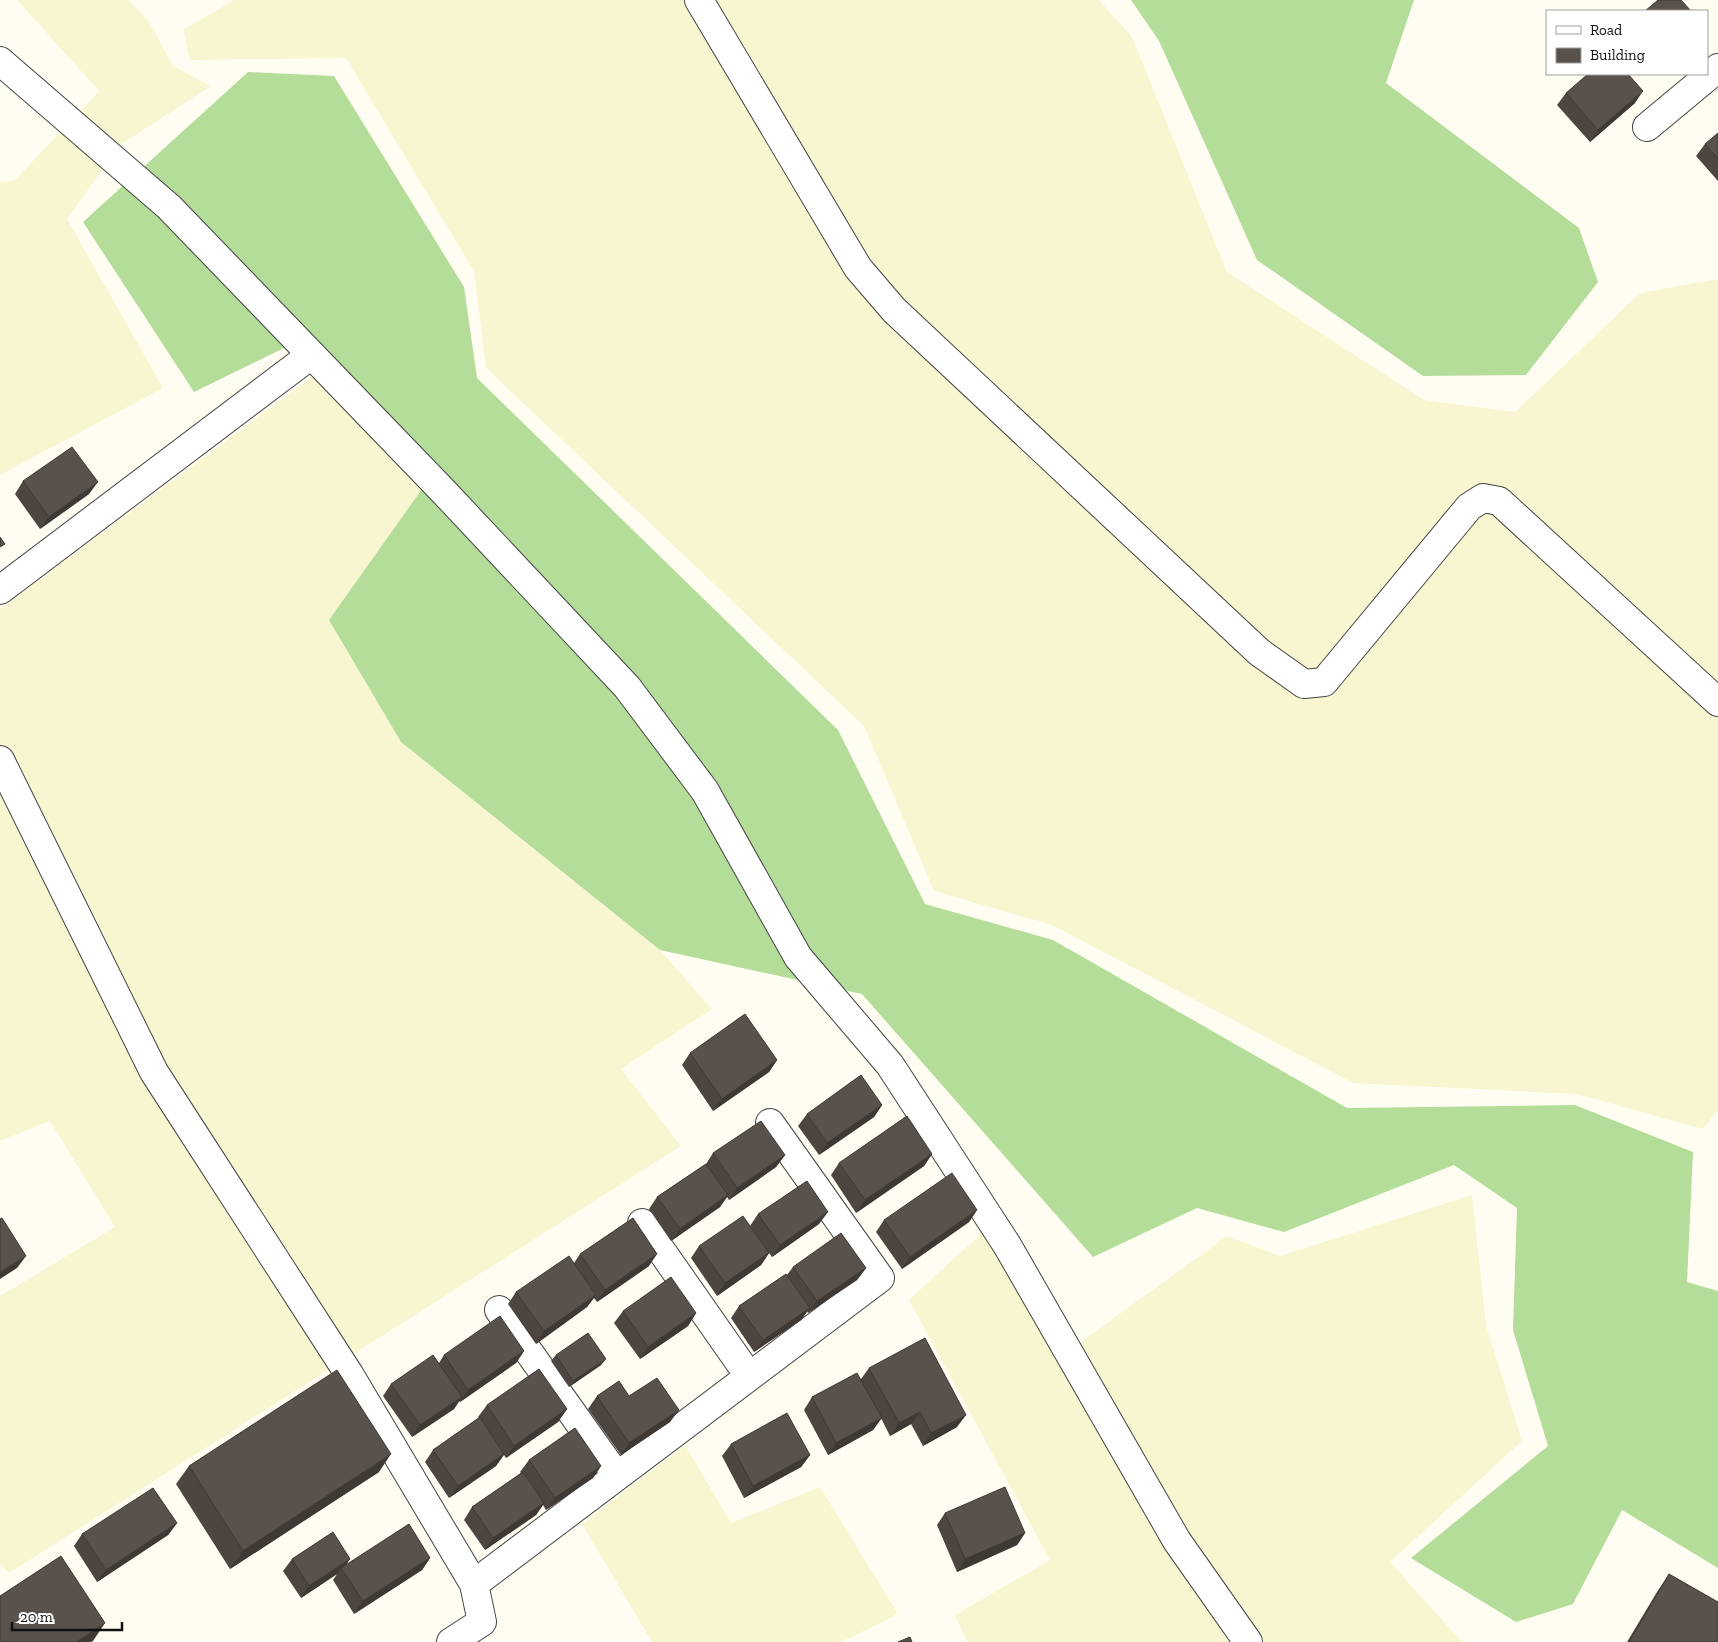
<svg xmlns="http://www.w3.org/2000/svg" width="1718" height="1642" viewBox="0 0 1718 1642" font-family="'Zilla Slab',serif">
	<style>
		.farmland { fill: #f7f6d1 }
		.forest { fill: #b3dd98 }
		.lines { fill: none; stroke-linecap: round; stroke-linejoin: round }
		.minor-casing { stroke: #434343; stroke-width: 30 }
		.minor { stroke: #fff; stroke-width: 28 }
		.wall { fill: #4d4640 }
		.shaded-wall { fill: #3e3934 }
		.building { fill: #59514b; stroke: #3e3934 }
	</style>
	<rect width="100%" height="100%" fill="#fffdf2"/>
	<!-- farmland -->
	<path class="farmland" d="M17,0h111l20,20 25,46 38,20 -91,59 -53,74 96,169 -163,87v-293l15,-2 84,-89z
		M234,0h865l33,37 95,235 197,128 91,12 125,-119 78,-14v831l-15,19 -127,-35 -223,-11 -301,-158 -118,-34 -70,-165 -378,-358 -12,-97 -128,-213 -156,2 -7,-30z
		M312,377l110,112 -93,131 72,122 259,208 52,59 -91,60 60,77 -672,427 -9,-9v-268l115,-69 -65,-106 -50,20v-532z
		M1472,1195l14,130 36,116 -132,121 72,80h-495l-12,-27 95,-55 -141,-260 75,-69 72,129 171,-124 53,20z
		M685,1445l46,78 89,-36 78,127 -57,28h-189l-70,-118z"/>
	<!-- forest -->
	<path class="forest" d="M1131,0h283l-28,83 193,145 19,54 -72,93 -103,1 -166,-116 -98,-219z
		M248,72l86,4 130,211 13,91 361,352 87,174 128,36 294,168 228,-3 118,47 -6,130 31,9v277l-96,-58 -49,94 -57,18 -105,-64 137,-112 -35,-116 4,-122 -63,-43 -170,67 -87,-24 -104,49 -231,-263 -202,-44 -259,-208 -72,-122 93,-131 -138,-141 -90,44 -111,-170z"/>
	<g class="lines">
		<!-- minor casing -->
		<g class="minor-casing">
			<path id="minor" d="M699,0l159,268 36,42 365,342 45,32 20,-2 145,-175 14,-9 16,3 219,201
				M0,61l169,146 275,285 183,195 78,104 93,166 92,108 117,180 170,296 71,101
				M1647,127l71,-59
				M0,590l311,-235
				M0,760l154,312 195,302 125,210 8,38 -31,20
				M642,1223l107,153
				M499,1310l118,166
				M474,1584l406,-306 -110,-155"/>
		</g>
		<!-- minor -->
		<use href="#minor" class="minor"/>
	</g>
	<!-- wall -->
	<path class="wall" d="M1566,93l69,10 -45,39 -33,-37z
		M1718,133v48l-22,-25 9,-12z
		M23,481l66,13 -49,35 -25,-35z
		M690,1053l87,7 -8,12 -56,39 -31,-46z
		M882,1105l-8,12 -55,38 -21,-29 9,-12z
		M713,1153l72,2 -9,12 -47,33 -2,-3 -7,10 -49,34 -22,-32 8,-12 49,-33z
		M932,1154l-8,12 -68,47 -25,-38 8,-12z
		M977,1210l-8,12 -67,47 -26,-37 8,-12z
		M758,1214l61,10 -47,33 -3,-4 -8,12 -44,31 -26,-38 8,-12 51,-20z
		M580,1254l69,12 -52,36 -3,-4 -7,9 -51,37 -28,-40 8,-12 58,-29z
		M793,1267l73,1 -9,12 -49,33 -1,-2 -6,9 -47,32 -23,-34 8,-12 48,-31z
		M623,1311l73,2 -8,13 -48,33 -26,-36z
		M524,1351l-8,12 -56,39 -1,-1 -5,8 -42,28 -29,-41 8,-12 48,-21 5,-8z
		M556,1355l45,10 -32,22 -18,-26z
		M869,1368l88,59 -34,19 -12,-22 -21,12 -9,-18 -8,12 -45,25 -24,-45 8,-13 49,-18z
		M597,1396h32l41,26 -49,33 -33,-46z
		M487,1405l80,4 -9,13 -52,36 -2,-3 -8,11 -47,32 -24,-36 8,-12 46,-32 -1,-1z
		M731,1444l79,11 -9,12 -57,31 -22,-42z
		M529,1460l72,6 -8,12 -47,32 -3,-5 -7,10 -51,35 -21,-30 8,-13 49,-34 -1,-1z
		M189,1466l190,6 -149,97 -54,-85z
		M945,1513l80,20 -8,12 -60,27 -20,-47z
		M177,1523l-9,12 -71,47 -23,-36 8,-12z
		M430,1558l-8,12 -68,44 -21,-34 4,-6 -36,24 -18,-27 9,-12h58l-4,6z
		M1669,1574l49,68h-91l30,-50z"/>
	<!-- shaded-wall -->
	<path class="shaded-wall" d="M1643,91l-8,12 -45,39 8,-12z
		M98,482l-9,12 -49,35 9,-12z
		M777,1060l-8,12 -56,39 9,-12z
		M882,1105l-8,12 -55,38 8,-12z
		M932,1154l-8,12 -68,47 9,-13z
		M785,1155l-9,12 -47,33 8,-12z
		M728,1195l-8,12 -49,34 9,-12z
		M977,1210l-8,12 -67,47 8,-12z
		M828,1212l-9,12 -47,33 8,-12z
		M769,1253l-8,12 -44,31 8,-13z
		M657,1254l-8,12 -52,36 8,-12z
		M26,1256l-9,12 -17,11v-7z
		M866,1268l-9,12 -49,33 9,-12z
		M596,1295l-9,12 -51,37 8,-13z
		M810,1308l-9,12 -47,32 9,-12z
		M696,1313l-8,13 -48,33 8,-12z
		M524,1351l-8,12 -56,39 8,-12z
		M606,1359l-5,6 -32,22 4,-6z
		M462,1397l-8,12 -42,28 8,-12z
		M567,1409l-9,13 -52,36 8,-12z
		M679,1410l-9,12 -49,33 8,-12z
		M920,1412l-9,12 -21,12 9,-13z
		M966,1415l-9,12 -34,19 8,-13z
		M882,1418l-9,12 -45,25 8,-12z
		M391,1454l-12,18 -149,97 13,-18z
		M504,1454l-8,12 -47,32 9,-12z
		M810,1455l-9,12 -57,31 9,-12z
		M601,1466l-8,12 -47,32 9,-12z
		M544,1503l-8,12 -51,35 8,-12z
		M177,1523l-9,12 -71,47 9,-12z
		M1025,1533l-8,12 -60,27 8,-13z
		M430,1558l-8,12 -68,44 9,-13z
		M350,1559l-8,11 -1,-2 -4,6 -36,24 8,-12z
		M105,1623l-12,18 -2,1h-15z"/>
	<!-- building -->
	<path class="building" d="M1658,0h23l10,11h-46z
		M1588,74h40l15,17 -45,39 -32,-37z
		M1718,133v26l-13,-15z
		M72,447l26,35 -49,35 -26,-36z
		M0,537l5,7 -5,3z
		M745,1014l32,46 -55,39 -32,-46z
		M861,1075l21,30 -55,38 -20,-29z
		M907,1116l25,38 -67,46 -26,-37z
		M761,1121l24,34 -48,33 -24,-35z
		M706,1164l22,31 -48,34 -23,-32z
		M952,1173l25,37 -67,47 -26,-37z
		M807,1181l21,31 -48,33 -22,-31z
		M743,1216l26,37 -44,30 -26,-37z
		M2,1218l24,38 -26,16v-53z
		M633,1218l24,36 -52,36 -25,-36z
		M841,1233l25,35 -49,33 -24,-34z
		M569,1256l27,39 -52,36 -28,-39z
		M786,1274l24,34 -47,32 -24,-34z
		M671,1277l25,36 -48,34 -25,-36z
		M500,1316l24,35 -56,39 -24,-35z
		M588,1333l18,26 -33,22 -17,-26z
		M925,1338l41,77 -35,18 -11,-21 -21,11 -30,-55z
		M433,1355l29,42 -42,28 -29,-41z
		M539,1369l28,40 -53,37 -27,-41z
		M337,1370l54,84 -148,97 -54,-85z
		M857,1373l25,45 -46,25 -24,-46z
		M657,1378l22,32 -50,33 -32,-47 22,-15 10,15z
		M787,1413l23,42 -57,31 -22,-42z
		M480,1417l24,37 -46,32 -25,-36z
		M575,1428l26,38 -46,32 -26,-38z
		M523,1472l21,31 -51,35 -21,-31z
		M1005,1487l20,46 -60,26 -20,-46z
		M153,1488l24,35 -71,47 -24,-36z
		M409,1524l21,34 -67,43 -22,-33z
		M333,1532l17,27 -41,27 -17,-27z
		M61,1556l44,67 -29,19h-76v-46z
		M1669,1574l49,28v40h-89z
		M910,1637l2,5h-14z"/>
	<!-- legend -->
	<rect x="1546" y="10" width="162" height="65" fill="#ffffff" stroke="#9f9f9f"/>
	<rect x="1556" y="26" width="25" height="8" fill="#ffffff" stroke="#9f9f9f"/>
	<text x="1590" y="35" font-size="15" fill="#101010">Road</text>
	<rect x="1556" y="48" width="25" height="15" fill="#59514b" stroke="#9f9f9f"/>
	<text x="1590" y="60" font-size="15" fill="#101010">Building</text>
	<!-- scale -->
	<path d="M12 1622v8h110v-8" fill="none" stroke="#101010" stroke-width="2.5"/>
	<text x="20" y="1622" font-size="15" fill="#101010" stroke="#ffffff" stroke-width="4" paint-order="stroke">20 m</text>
</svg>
